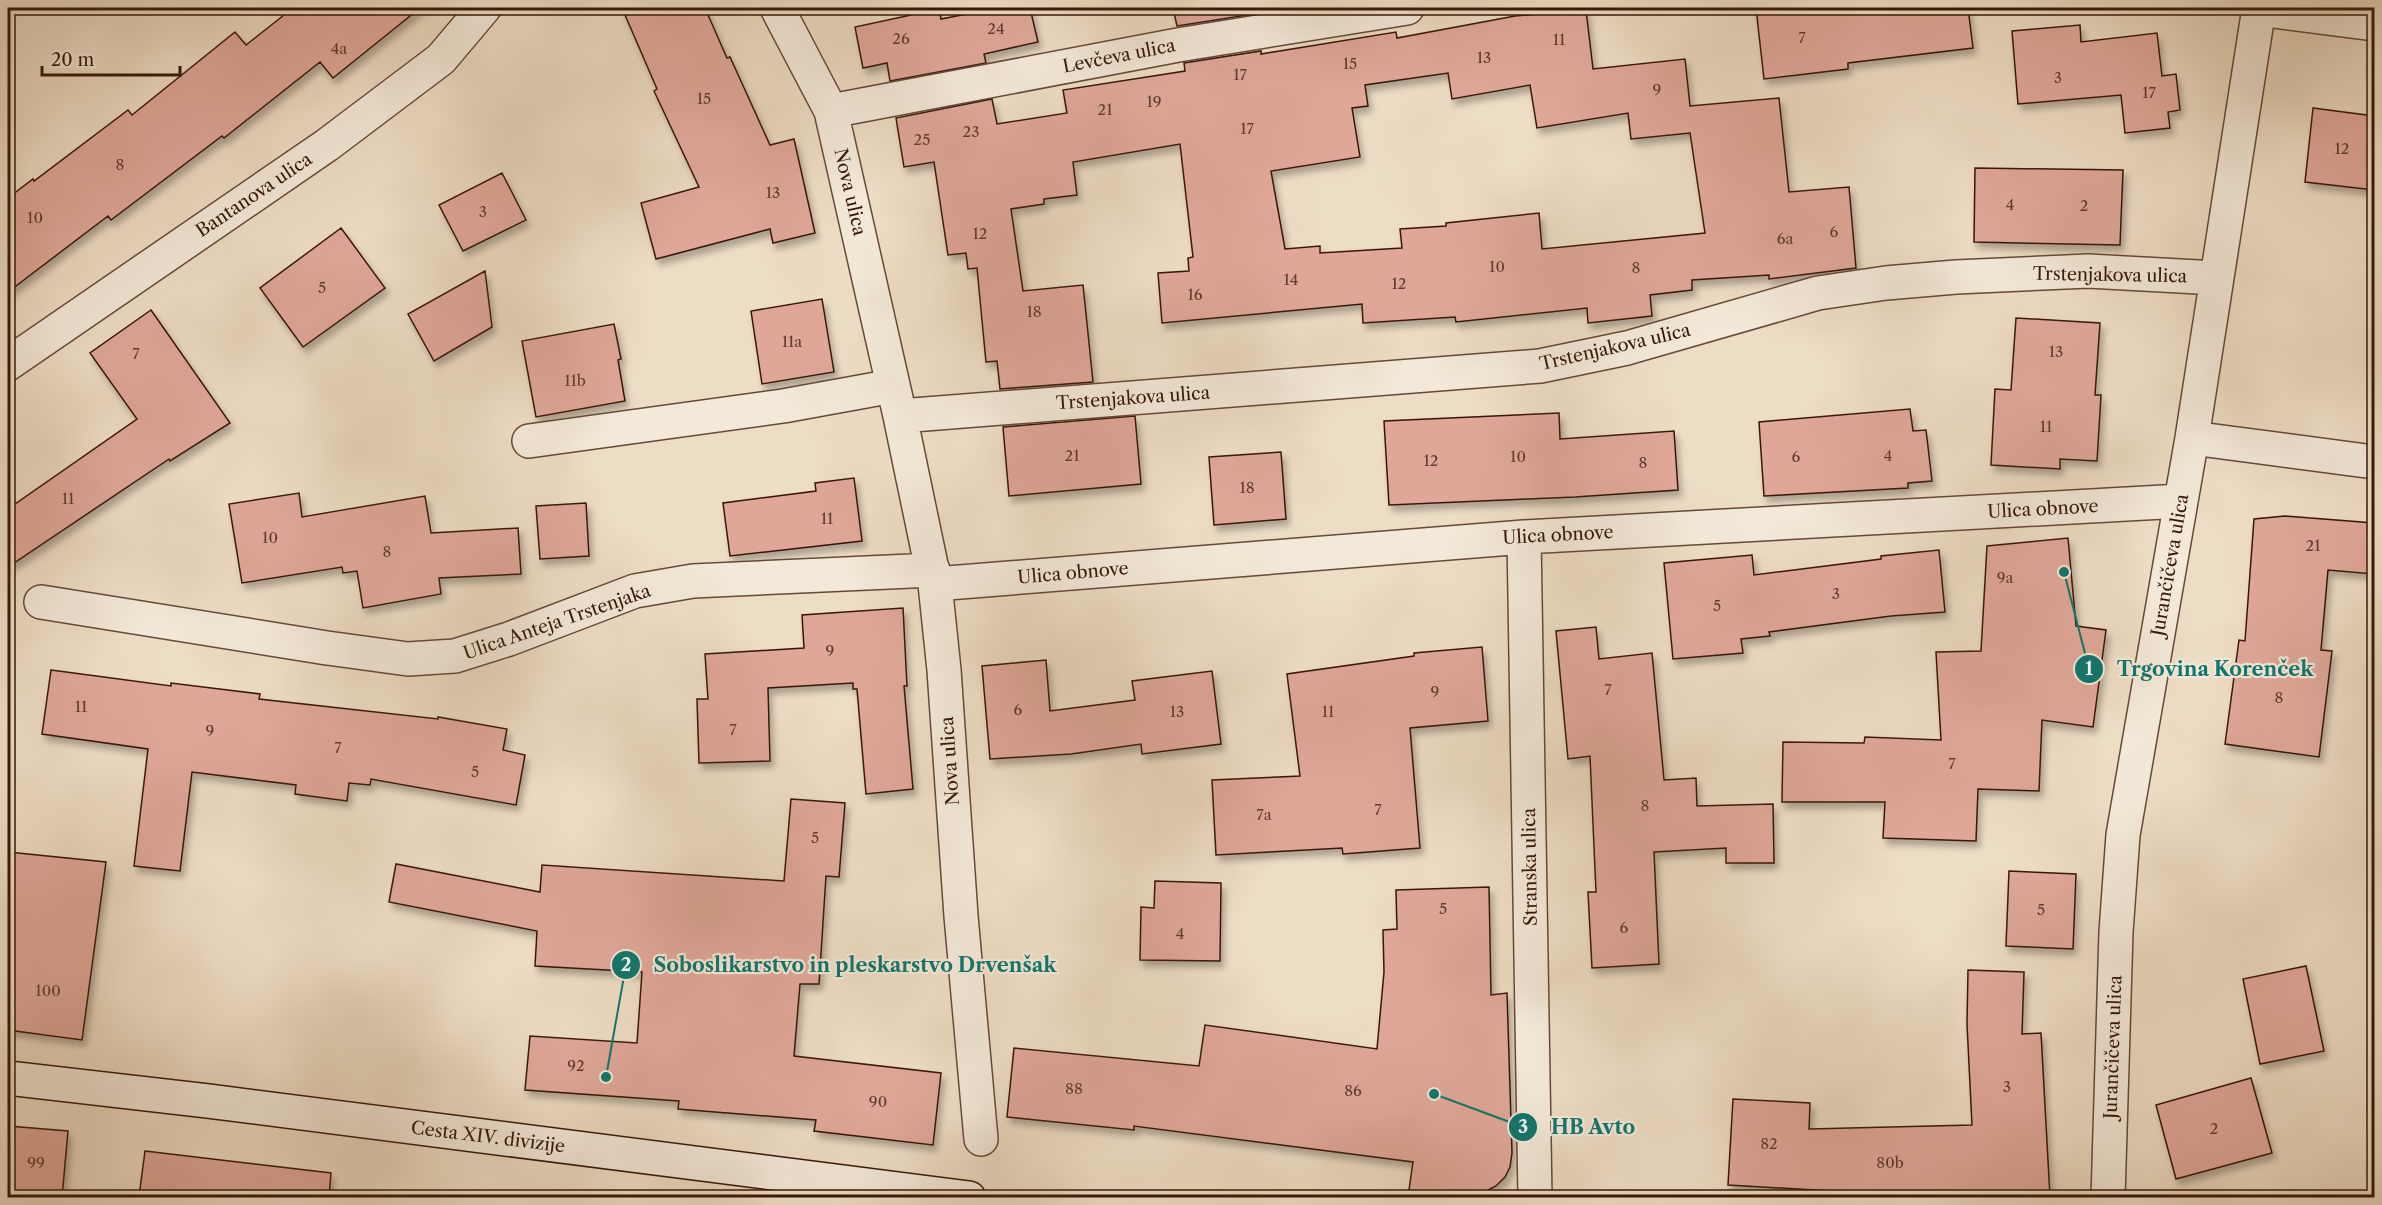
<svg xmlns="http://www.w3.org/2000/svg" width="2382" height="1205" viewBox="0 0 2382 1205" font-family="'Libre Caslon Text',serif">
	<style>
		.building { fill: #e0a799; stroke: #371809; stroke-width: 1.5; fill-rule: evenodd; filter: url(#shadow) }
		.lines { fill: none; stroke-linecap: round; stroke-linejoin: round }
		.street-casing { stroke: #654938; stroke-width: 36 }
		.secondary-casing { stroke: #371809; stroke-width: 36 }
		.street { stroke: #f4e9d9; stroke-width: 33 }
		.secondary { stroke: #f4e9d9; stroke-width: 33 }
		.labels { text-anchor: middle; stroke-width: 4.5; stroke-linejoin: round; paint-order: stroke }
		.number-label { font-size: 15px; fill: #613c2d }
		.street-label { font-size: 18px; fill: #371809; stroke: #f4e9d9 }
		.leader { fill: none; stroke: #0f766e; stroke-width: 2 }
		.callout-dot { fill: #0f766e; stroke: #f4e9d9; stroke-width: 2 }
		.mark-label { font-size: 18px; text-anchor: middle; font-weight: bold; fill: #fff }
		.callout-label { font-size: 20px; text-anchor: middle; font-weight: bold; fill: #0f766e; stroke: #f4e9d9; stroke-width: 4.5; stroke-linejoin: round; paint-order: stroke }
	</style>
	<defs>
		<filter id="shadow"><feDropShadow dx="3.5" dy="6" stdDeviation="3" flood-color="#0004"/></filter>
	</defs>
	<rect width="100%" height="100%" fill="#eeddc5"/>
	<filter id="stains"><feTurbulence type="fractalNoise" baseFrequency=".00333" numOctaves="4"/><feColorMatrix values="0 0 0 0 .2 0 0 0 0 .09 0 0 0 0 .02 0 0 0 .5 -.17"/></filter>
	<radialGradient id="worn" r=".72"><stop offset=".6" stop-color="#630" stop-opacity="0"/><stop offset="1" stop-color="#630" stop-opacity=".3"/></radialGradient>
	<!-- building -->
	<path class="building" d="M293,8h127l-87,70 -13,-16 -96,76 -2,-2 -111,84 -3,-4 -100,76v-94l25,-19 1,2 94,-71 4,5 103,-83 11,13z
		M622,8h83l22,50 3,-1 40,88 24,-6 21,94 -42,10 -3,-14 -114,30 -15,-56 58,-16 -45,-96 3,-2z
		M997,8h33l8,34 -54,12 2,9 -96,18 -3,-18 -24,5 -8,-41 84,-18 2,10z
		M1173,8h80l1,6 -77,12z
		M1756,8h212l5,40 -125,15v6l-84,10z
		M1586,10l7,59 92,-10 5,47 89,-8 10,94 60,-5 7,81 -87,11v-4l-77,5v10l-42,5 2,21 -64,7 -1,-15 -131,14 -1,-5 -92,6 -1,-19 -200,19 -4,-50 31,-2 -1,-13 5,-1 -13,-113 -107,18 4,33 -33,4v5l-33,5 12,82 60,-6 10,97 -93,7 -3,-28 -11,1 -9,-94 -9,1 -2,-16 -18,2 -14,-93 -30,5 -8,-49 96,-19 5,25 70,-11 -4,-23 122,-19 -1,-8 77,-12v3l135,-22 1,6 118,-22zM1448,73l4,26 78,-14 7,43 91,-15 3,26 59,-6 15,100 -163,16 -3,-36 -93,10v3l-46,3 2,19 -82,5v-7l-35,3 -14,-78 89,-14 -8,-49 16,-2 -3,-21z
		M2080,25l1,17 76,-9 5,43 14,-2 4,36 -12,2 2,16 -45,5 -4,-38 -103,9 -6,-73z
		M2313,108l61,8v74l-69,-8z
		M1975,168l148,2 -3,75 -146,-3z
		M502,173l24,47 -63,31 -24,-46z
		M341,228l44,60 -82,59 -43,-59z
		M485,271l7,56 -58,34 -26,-47z
		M822,299l12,73 -72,12 -11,-73z
		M151,310l79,113 -60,38 -1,-2 -161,108v-58l129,-90 -47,-66z
		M2016,318l84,5 -5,72h6l-4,66 -37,-2v10l-69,-4 4,-76 16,1z
		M614,324l7,35 -3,1 7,41 -89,16 -14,-76z
		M1910,409l3,22 13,-1 6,51 -24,2v5l-144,8 -5,-74z
		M1559,413l1,26 114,-8 4,59 -103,7 -186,8 -5,-84z
		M1135,416l6,68 -132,12 -6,-69z
		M1281,452l5,67 -72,6 -5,-68z
		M854,478l8,63 -132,15 -7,-53 93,-12 -1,-8z
		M299,493l3,24 123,-21 6,37 87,-5 3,46 -82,4 2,16 -78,14 -6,-37 -14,2 -1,-6 -100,16 -13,-79z
		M586,503l3,53 -49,3 -4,-53z
		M2285,516l89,7v51l-46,-4 -7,80 11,1 -13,106 -94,-13 14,-104 6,1 9,-122z
		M2068,538l8,88 30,4 -13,97 -51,-7 -3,71 -61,-2 -2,52 -93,-3 2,-36h-103l1,-60 81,1 1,-6 76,3 -5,-88 45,-1 6,-105z
		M1939,550l6,62 -54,4 -122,16 1,4 -29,3 2,14 -70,6 -9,-96 88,-8 2,20 127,-16v-3z
		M903,608l4,78h-3l9,103 -47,5 -9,-105h-4v-6l-85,5 2,73 -71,2 -2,-64h11l-3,-45 99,-6 -2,-33z
		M1596,627l3,32 53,-6 12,127 32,-2 1,28 76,-2 1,59h-48v-15l-72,4 5,112 -67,4 -4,-76h8l-6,-136 -22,3 -12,-128z
		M1482,647l6,74 -78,7 10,120 -77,6 -1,-6 -126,7 -4,-75 88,-4 -13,-102 127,-18v-3z
		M1046,660l4,51 85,-11 -3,-19 80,-10 9,73 -79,10 -1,-10 -70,10 -81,5 -8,-93z
		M51,670l120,16v-3l89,11 -1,5 179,20v-2l69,12 -4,21 22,5 -9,50 -145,-26 -1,6 -21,-2 -2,18 -52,-7 1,-9 -104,-13 -12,99 -46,-5 14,-117 -106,-15z
		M791,799l54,4 -6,74 -13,-1 -7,108h-19l-6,72 147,17 -8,72 -119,-14 2,-11 -138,-11 1,-8 -154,-11 5,-54 107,7 5,-71 -107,-6 2,-35 -148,-29 7,-38 144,28 2,-27 242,16z
		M8,852l98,10 -24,178 -74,-10v-78l6,-49 -6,-1z
		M2009,871l67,3 -3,75 -67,-3z
		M1155,881l66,2 -1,78 -80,-1 1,-53 13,1z
		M1489,887l2,108 16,-2 5,160 -2,14 -5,10 -9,9 -14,7 -30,4 -43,-7 4,-28 -279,-36v4l-127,-13 7,-69 185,18 6,-41 172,24 7,-77 -1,-42 14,-1 -1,-39z
		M2306,966l18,85 -64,13 -17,-85z
		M1968,970l56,2 -2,62 19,-1 9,164h-200v-5l-122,-7 5,-86 77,4 -1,26 163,-4 -5,-101z
		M2251,1078l21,75 -96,26 -20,-74z
		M8,1126l60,5 -6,66 -54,-3z
		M145,1151l186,22 -2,24h-190z"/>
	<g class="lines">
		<!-- street casing -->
		<g class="street-casing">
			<path id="street" d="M777,8l54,103 69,305 35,168 9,86 17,246 20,223
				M2258,9l116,15
				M831,111l347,-66 229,-37
				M8,364l319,-219 114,-86 43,-51
				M900,416l640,-50 87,-18 191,-55 68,-10 70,-6 132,-6 129,7
				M2192,438l182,24
				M529,441l254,-35 110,-20
				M1524,537l11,661
				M935,584l589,-47 657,-36
				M41,602l286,46 81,11 47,-3 54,-17 126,-48 58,-10 240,-11
				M2108,1198l8,-266 7,-97 69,-397 67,-430"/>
		</g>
		<!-- secondary casing -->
		<g class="secondary-casing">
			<path id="secondary" d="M8,1078l200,23 761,97"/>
		</g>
		<!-- street -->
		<use href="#street" class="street"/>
		<!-- secondary -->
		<use href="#secondary" class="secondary"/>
	</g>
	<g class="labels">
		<!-- number labels -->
		<g class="number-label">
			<text x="996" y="34">24</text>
			<text x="1802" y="43">7</text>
			<text x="901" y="44">26</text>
			<text x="1559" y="45">11</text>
			<text x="339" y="54">4a</text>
			<text x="1484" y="63">13</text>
			<text x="1350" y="69">15</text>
			<text x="1240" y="80">17</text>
			<text x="2058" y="83">3</text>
			<text x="1657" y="95">9</text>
			<text x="2149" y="98">17</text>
			<text x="704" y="104">15</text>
			<text x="1154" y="107">19</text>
			<text x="1105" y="115">21</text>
			<text x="1247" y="134">17</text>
			<text x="971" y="137">23</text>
			<text x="922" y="145">25</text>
			<text x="2342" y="154">12</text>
			<text x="120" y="170">8</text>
			<text x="773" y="198">13</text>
			<text x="2010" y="210">4</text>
			<text x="2084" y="211">2</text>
			<text x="483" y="217">3</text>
			<text x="35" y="223">10</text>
			<text x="1834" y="237">6</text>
			<text x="980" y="239">12</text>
			<text x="1785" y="244">6a</text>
			<text x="1497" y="272">10</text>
			<text x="1636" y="273">8</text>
			<text x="1291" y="285">14</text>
			<text x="1399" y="289">12</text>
			<text x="322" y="293">5</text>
			<text x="1195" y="300">16</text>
			<text x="1034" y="317">18</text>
			<text x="792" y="347">11a</text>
			<text x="2056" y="357">13</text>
			<text x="136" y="359">7</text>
			<text x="575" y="386">11b</text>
			<text x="2046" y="432">11</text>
			<text x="1072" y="461">21</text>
			<text x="1888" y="461">4</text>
			<text x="1518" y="462">10</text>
			<text x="1796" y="462">6</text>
			<text x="1431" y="466">12</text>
			<text x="1643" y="468">8</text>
			<text x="1247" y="493">18</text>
			<text x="68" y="504">11</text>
			<text x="827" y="524">11</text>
			<text x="270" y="543">10</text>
			<text x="2313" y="551">21</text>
			<text x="387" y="557">8</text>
			<text x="2005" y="583">9a</text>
			<text x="1836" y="599">3</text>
			<text x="1717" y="611">5</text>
			<text x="830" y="656">9</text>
			<text x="1608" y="695">7</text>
			<text x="1435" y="697">9</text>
			<text x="2279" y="703">8</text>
			<text x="81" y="712">11</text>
			<text x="1018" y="715">6</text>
			<text x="1177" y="717">13</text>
			<text x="1328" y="717">11</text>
			<text x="733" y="735">7</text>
			<text x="210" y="736">9</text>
			<text x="338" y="753">7</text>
			<text x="1952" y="769">7</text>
			<text x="475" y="777">5</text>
			<text x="1645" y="811">8</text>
			<text x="1378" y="815">7</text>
			<text x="1264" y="820">7a</text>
			<text x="815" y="843">5</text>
			<text x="1443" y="914">5</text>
			<text x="2041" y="915">5</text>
			<text x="1624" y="933">6</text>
			<text x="1180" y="939">4</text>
			<text x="48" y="996">100</text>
			<text x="576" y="1071">92</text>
			<text x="2007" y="1092">3</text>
			<text x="1074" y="1094">88</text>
			<text x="1353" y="1096">86</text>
			<text x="878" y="1107">90</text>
			<text x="2214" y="1134">2</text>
			<text x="1769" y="1149">82</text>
			<text x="36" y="1168">99</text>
			<text x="1890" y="1168">80b</text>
		</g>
		<!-- street labels -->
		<g class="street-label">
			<text transform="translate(1119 56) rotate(-11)" y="6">Levčeva ulica</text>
			<text transform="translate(850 192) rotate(77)" y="6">Nova ulica</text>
			<text transform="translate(254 195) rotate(-34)" y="6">Bantanova ulica</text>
			<text transform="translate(2110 275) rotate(1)" y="6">Trstenjakova ulica</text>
			<text transform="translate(1615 347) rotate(-13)" y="6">Trstenjakova ulica</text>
			<text transform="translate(1133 398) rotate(-4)" y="6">Trstenjakova ulica</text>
			<text transform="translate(2043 509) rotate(-3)" y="6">Ulica obnove</text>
			<text transform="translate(1558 535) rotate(-3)" y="6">Ulica obnove</text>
			<text transform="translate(2170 565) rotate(-80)" y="6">Jurančičeva ulica</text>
			<text transform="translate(1073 573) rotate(-5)" y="6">Ulica obnove</text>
			<text transform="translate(557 622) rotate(-19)" y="6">Ulica Anteja Trstenjaka</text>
			<text transform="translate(950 761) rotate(-94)" y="6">Nova ulica</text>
			<text transform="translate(1530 867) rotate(-91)" y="6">Stranska ulica</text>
			<text transform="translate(2113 1047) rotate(-88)" y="6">Jurančičeva ulica</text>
			<text transform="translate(488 1137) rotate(7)" y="6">Cesta XIV. divizije</text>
		</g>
	</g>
	<!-- callouts -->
	<path class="leader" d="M2064 572L2089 669M606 1077L626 965M1434 1094L1523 1127"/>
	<g class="callout-dot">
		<circle cx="2064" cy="572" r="6"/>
		<circle cx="606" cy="1077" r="6"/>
		<circle cx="1434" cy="1094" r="6"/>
		<circle cx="2089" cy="669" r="15"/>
		<circle cx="626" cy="965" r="15"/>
		<circle cx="1523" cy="1127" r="15"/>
	</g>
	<g class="mark-label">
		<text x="2089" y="675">1</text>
		<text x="626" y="971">2</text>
		<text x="1523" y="1133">3</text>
	</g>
	<g class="callout-label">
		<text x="2215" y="676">Trgovina Korenček</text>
		<text x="855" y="972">Soboslikarstvo in pleskarstvo Drvenšak</text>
		<text x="1593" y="1134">HB Avto</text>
	</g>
	<!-- margin -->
	<rect width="2382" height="1205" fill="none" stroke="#eeddc5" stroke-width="30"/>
	<rect x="9" y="9" width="2364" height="1187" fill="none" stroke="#371809" stroke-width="3"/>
	<rect x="15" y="15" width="2352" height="1175" fill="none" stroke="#371809" stroke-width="1.5"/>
	<!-- scale -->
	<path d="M42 66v9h138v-9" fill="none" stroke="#371809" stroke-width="3"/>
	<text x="51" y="66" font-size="18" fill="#371809" stroke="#f4e9d9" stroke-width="4.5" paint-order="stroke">20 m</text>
	<rect width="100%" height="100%" filter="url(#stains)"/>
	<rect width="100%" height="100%" fill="url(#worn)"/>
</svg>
